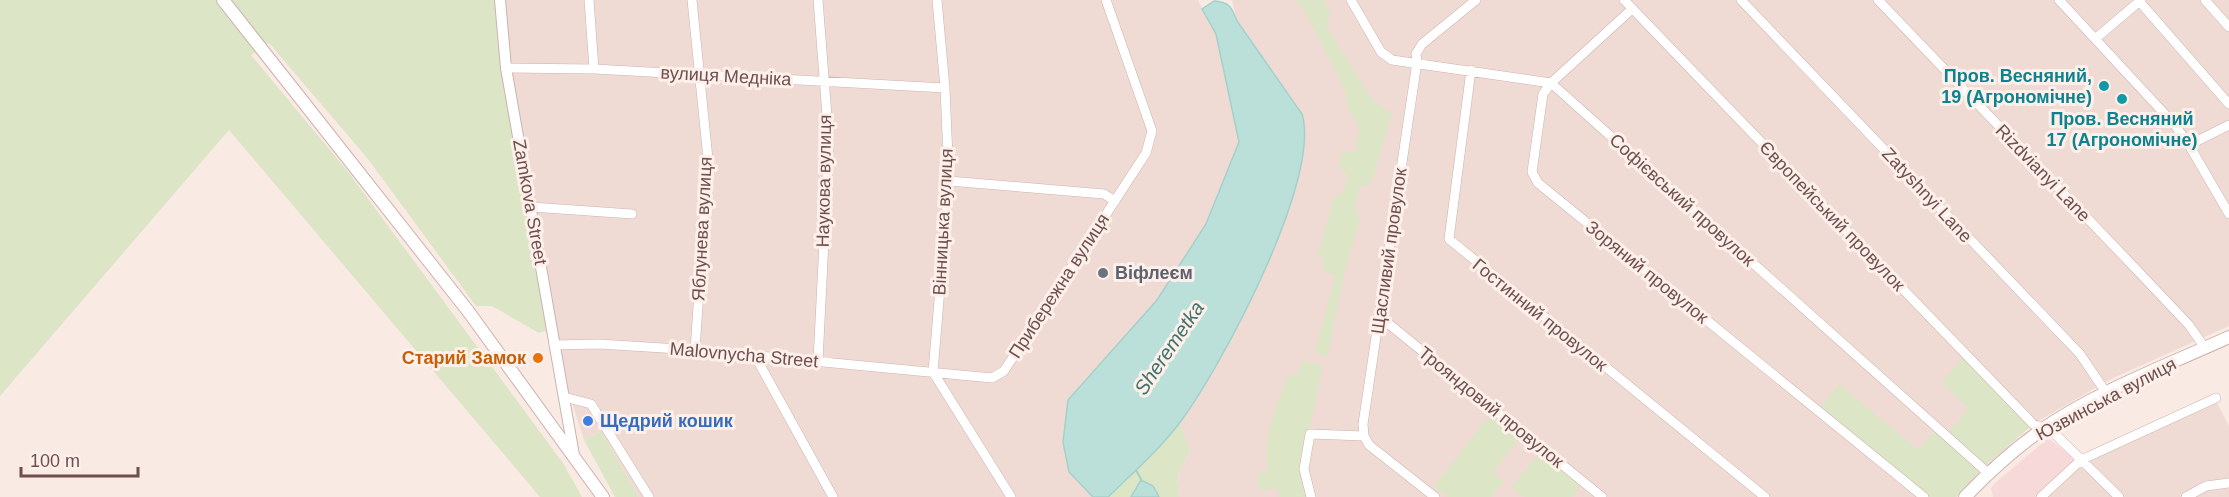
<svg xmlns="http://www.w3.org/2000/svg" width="2229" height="497" viewBox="0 0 2229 497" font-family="Helvetica,sans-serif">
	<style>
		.residential { fill: #f0dbd4 }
		.commercial { fill: #f8d9d9 }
		.green { fill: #dce5c5 }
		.water { fill: #bbe0da; stroke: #a3d1ca; stroke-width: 1.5 }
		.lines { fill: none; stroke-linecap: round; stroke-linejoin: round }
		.stream { stroke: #a3d1ca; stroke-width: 2 }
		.minor-casing { stroke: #ccb3af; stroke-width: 10 }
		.tertiary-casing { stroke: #ccb3af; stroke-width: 12 }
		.secondary-casing { stroke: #ceb1ad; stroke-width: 14 }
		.minor { stroke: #fff; stroke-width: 9 }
		.tertiary { stroke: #fff; stroke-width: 10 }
		.secondary { stroke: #fff; stroke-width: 12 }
		.culture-dot { fill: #0f9aa8; stroke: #fdf0ea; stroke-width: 2 }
		.worship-dot { fill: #6b7280; stroke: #fdf0ea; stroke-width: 2 }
		.food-dot { fill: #e8710a; stroke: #fdf0ea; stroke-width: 2 }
		.shop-dot { fill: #3f7fe0; stroke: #fdf0ea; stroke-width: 2 }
		.labels { text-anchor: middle; stroke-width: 6; stroke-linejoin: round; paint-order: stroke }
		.street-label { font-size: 18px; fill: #6f4f4d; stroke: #fdf0ea }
		.culture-label { font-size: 18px; font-weight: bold; fill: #0d838f; stroke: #fdf0ea; text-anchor: end }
		.worship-label { font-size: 18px; font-weight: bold; fill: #5b616d; stroke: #fdf0ea; text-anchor: start }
		.food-label { font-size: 18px; font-weight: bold; fill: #c56008; stroke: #fdf0ea; text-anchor: end }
		.shop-label { font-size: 18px; font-weight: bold; fill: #366cbe; stroke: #fdf0ea; text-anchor: start }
		.water-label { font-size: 20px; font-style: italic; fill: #42726c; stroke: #fdf0ea }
	</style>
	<rect width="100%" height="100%" fill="#f9ebe4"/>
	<!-- residential -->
	<path class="residential" d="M501,0h697l18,34 23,108 -33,82 -49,76 -89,100 1,72 24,25h-454l-38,-66 -17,9 -14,-44 -19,-67z
		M1232,0h997v326l-118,53 -78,45 -50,44 -27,29h-777l-2,-21 13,-26 -10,-27 18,-26 46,-83 22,-47 39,-136 -1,-8 -7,-16 -60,-86z
		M2217,403l12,23v71h-183l35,-33z"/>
	<!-- commercial -->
	<path class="commercial" d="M2048,438l28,22 -39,37h-44l-2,-9 3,-4z"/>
	<!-- green -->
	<path class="green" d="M0,0h501l50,329 -12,4 -47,-27h-16l-108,-147 -99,-116 -18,12 98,118 214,290 19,34h-42l-311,-367 -229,266z
		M1296,0h28l7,15 -5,11 46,73 20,15 -21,70 -11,3 -5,20 5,13 -15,50 -18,88 -12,-6 20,-76 -12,-6v-12l-5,-4 16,-58 9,-3 5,-18 -9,-7 3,-17 13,1 4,-24 -12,-21 -2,-17 -40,-78z
		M1966,354l67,70 -50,44 -27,29h-34l-104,-86 21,-27 79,66 19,-23 10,8 21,-27 -27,-25z
		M1302,361l21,4 -16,77v55h-28l-2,-9 -18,3 -2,-18 12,-1c-10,-29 9,-68 18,-95l10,-2z
		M1492,412l30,24 -29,36 11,9 -13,16h-44l-13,-11z
		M1180,423l10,27 -13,26 2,21h-20l-6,-11 -18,2 -4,9h-23z
		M601,431l38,66h-24l-31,-57z
		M1541,451l41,33 -11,13h-47l-13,-10z"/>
	<!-- water -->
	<path class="water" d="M1214,1c16,1 18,7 23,20l65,93c20,65 -81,253 -121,307 -21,28 -48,52 -73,76h-15l-24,-25 -6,-30 5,-42 89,-100 49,-76 33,-82 -23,-108 -14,-25z
		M1141,480l12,6 6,11h-28z"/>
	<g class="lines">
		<!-- stream -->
		<path class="stream" d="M1136,470l6,11"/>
		<!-- minor casing -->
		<g class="minor-casing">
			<path id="minor" d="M589,0l5,69
				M692,0l16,159 -13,191
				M1351,0l30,52 11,8 159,23 437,390
				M1624,0l409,424 20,8 66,65
				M1741,0l339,354 27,40
				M1878,0l256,267 55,58 16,23
				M2059,0l115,124 15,21 40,69
				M2205,0l24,27
				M2139,1l90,103
				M1632,9l-81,74 -8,11 -11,78 6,11 386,314
				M2095,39l46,-39
				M506,68l88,1 351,19
				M1471,70l-22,169 316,258
				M2189,145l40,-20
				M949,181l155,13 11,7
				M531,207l101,7
				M1379,316l223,181
				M554,345l45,-1 96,6 297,28 12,-7 142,-218 6,-22 -46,-131
				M755,356l78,141
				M818,361l11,-220 -11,-141
				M933,372l16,-191 -4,-93 -8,-88
				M933,372l78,125
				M564,397l27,7 58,93
				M1311,497l-7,-28 6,-35 54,2
				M1435,497l-66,-52 -5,-9 -1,-12 54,-362 -1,-8 6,-10 54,-44
				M2041,497l40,-37 135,-62
				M2186,497l20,-11 23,-3"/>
		</g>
		<!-- tertiary casing -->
		<g class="tertiary-casing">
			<path id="tertiary" d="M500,0l6,68 68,387"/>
		</g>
		<!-- secondary casing -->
		<g class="secondary-casing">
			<path id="secondary" d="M223,0l245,311 135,186
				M1965,497c23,-24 48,-47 75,-66 55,-39 128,-66 189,-94"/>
		</g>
		<!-- minor -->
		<use href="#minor" class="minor"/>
		<!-- tertiary -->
		<use href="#tertiary" class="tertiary"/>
		<!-- secondary -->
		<use href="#secondary" class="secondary"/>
	</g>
	<!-- markers -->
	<g class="culture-dot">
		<circle cx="2104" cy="86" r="6"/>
		<circle cx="2122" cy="99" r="6"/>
	</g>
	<circle class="worship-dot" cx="1103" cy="273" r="6"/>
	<circle class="food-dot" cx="538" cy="358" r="6"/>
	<circle class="shop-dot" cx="588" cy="421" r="6"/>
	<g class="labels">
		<!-- street labels -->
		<g class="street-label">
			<text transform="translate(726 76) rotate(3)" y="6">вулиця Медніка</text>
			<text transform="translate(2043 173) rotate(46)" y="6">Rizdvianyi Lane</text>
			<text transform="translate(824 181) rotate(-89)" y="6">Наукова вулиця</text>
			<text transform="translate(1927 195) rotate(47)" y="6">Zatyshnyi Lane</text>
			<text transform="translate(1682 200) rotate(42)" y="6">Софієвський провулок</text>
			<text transform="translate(530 202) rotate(80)" y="6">Zamkova Street</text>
			<text transform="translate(1832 216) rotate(46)" y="6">Європейський провулок</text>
			<text transform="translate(943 222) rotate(-87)" y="6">Вінницька вулиця</text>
			<text transform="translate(702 229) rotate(-87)" y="6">Яблунева вулиця</text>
			<text transform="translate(1389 251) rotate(-82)" y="6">Щасливий провулок</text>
			<text transform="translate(1647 272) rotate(39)" y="6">Зоряний провулок</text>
			<text transform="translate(1059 286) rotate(-57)" y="6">Прибережна вулиця</text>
			<text transform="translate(1540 315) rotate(39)" y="6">Гостинний провулок</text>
			<text transform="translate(744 355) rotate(5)" y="6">Malovnycha Street</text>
			<text transform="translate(2106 399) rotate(-28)" y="6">Юзвинська вулиця</text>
			<text transform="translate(1491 407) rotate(39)" y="6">Трояндовий провулок</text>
		</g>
		<!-- culture labels -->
		<g class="culture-label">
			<text x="2092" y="82">Пров. Весняний,<tspan x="2092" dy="21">19 (Агрономічне)</tspan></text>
			<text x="2122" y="125" text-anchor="middle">Пров. Весняний<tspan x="2122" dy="21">17 (Агрономічне)</tspan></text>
		</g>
		<!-- worship labels -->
		<g class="worship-label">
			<text x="1115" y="279">Віфлеєм</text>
		</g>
		<!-- food labels -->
		<g class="food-label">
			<text x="526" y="364">Старий Замок</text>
		</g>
		<!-- shop labels -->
		<g class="shop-label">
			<text x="600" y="427">Щедрий кошик</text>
		</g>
		<!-- water labels -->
		<g class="water-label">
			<text transform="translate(1169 348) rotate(-56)" y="7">Sheremetka</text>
		</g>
	</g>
	<!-- scale -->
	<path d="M21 467v9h117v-9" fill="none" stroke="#6f4f4d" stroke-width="3"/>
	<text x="30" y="467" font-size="18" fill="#6f4f4d" stroke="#fdf0ea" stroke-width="4.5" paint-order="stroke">100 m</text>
</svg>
